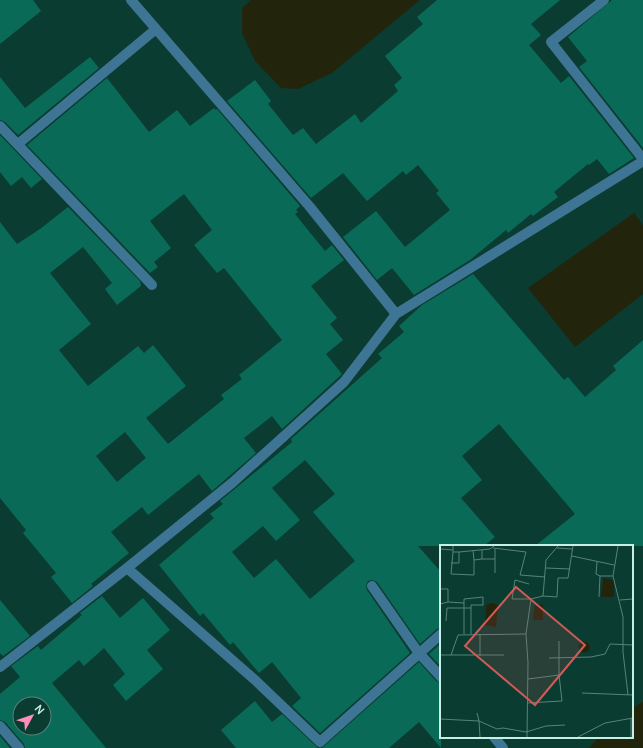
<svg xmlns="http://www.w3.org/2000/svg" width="643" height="748" viewBox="0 0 643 748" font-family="Manrope,sans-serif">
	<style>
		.water { fill: #22250c }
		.building { fill: #0a6a58; fill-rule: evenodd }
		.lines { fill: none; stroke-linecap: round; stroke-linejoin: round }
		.minor { stroke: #3f7594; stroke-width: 10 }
		.inset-road { fill: none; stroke: #568479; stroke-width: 1 }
		.view { fill: #d25a57; fill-opacity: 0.15; stroke: #d25a57; stroke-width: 2 }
		.inset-edge { fill: none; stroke: #c7f0e4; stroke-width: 2 }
	</style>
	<rect width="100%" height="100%" fill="#0b3c32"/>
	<!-- water -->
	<path class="water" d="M251,0h169l-88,73 -34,16 -17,-1 -26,-27 -13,-28v-25z
		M634,213l9,12v69l-68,53 -47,-59z
		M643,702v46h-54l10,-11h33v-29z"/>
	<!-- building -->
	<path class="building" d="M0,0h33l8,11 -41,33z
		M437,0h123l-29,24 10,11 -12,10 32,38 8,-7 65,82 -25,16 -12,-15 -8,6 -1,-1 -34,28 4,5 -25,19 -2,-2 -23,19 -2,-3 -36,30 -56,35 -22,-27 -15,12 -34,-43 33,-26 29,36 45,-37 -14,-17 3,-2 -21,-26 -12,10 -3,-4 -36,30 -24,-28 -32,25 -84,-97 28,-21 16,21 -3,3 25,31 10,-7 13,16 39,-30 6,9 37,-32 -4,-6 8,-7 -17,-22 38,-32 -6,-7z
		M612,0h31v148l-64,-81 8,-6 -19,-24z
		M90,57l9,11 -81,67 -13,-13 -5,-2v-43l25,31z
		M107,78l42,54 28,-22 13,16 24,-18 2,2 1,-1 83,97 -4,4 2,2 -3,2 30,37 7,-6 12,15 -33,26 26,32 -7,6 13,16 -17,14 16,20 -60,55 -10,-13 -28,22 12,15 -44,38 -13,-17 -51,41 -6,-8 -31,25 18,21 -38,31 2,2 -21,17 -21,-26 5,-4 -33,-40 3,-3 -26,-32v-276l17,22 23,-15 28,-22 72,74 1,5 -24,19 -12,-16 7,-6 -29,-36 -33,26 41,51 -32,26 29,36 50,-40 6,7 9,-8 33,41 -40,32 22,26 56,-45 -3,-4 21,-16 -3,-4 43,-35 -58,-72 -7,5 -23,-28 18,-15 -28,-36 -34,27 21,27 -17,14 4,5 -8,6 -123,-128zM125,432l21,26 -29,24 -21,-26z
		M0,135l42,44 -11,9 -9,-11 -11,9 -11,-14z
		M473,274l91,106 4,-3 17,20 31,-27 -3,-4 30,-26v206h-108l40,-32 -76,-90 -37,32 20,24 -21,18 34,39 -11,9h-66l23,26v56l-4,1 -17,15 -43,-62 -5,-2 -4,1 -2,5 1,4 43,63 -90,80 -28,-27 9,-8 -29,-36 -13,11 -26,-31 -3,3 -27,-32 -3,3 -41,-51 55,-47 -4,-4 13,-10 -3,-3 72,-59 -1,-3 91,-81 -4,-4 26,-22 -5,-6 23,-21zM305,460l30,34 -22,18 42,49 -45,38 -34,-40 -22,19 -22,-26 31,-26 13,15 24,-21 -28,-32z
		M102,596l18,22 23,-20 27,32 -23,20 16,19 -37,32 -13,-16 12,-11 -21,-26 -20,18 -5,-6 -27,23 54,65h-81l-1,-4 -19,-22 -5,-2v-26l20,-17 -9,-11 27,-20 3,4 41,-35 -2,-2zM20,704h24v24h-24z
		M0,600l30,36 -27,20 -3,-3z
		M441,643v24l-12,-13z
		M419,662l17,19 5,2v65l-22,-26 -30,26h-67z
		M255,701l17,21 10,-8 36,34h-82l-15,-18z
		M0,736l10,12h-10z"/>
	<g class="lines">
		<!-- minor -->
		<path class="minor" d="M131,0l179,207 86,107
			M604,0l-53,42 92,117
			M0,126l152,159
			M18,144l138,-115
			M127,568l128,112 65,62 121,-108
			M372,586l46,66 23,25
			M0,667l127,-99 105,-85 112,-101 52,-68 247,-153
			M0,726l19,22
			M494,737l9,11"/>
	</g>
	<!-- overview -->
	<g transform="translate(440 545)">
		<rect width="193" height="193" fill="#0b3c32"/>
		<path d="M163,33l11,2v17h-13zM51,58l7,2 -2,22 -11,-2 1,-20zM95,59l8,1v15h-10zM138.5 102a5.5 5.5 0 1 1 11 0a5.5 5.5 0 1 1-11 0Z" fill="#22250c"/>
		<path class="inset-road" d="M13,1v6h6l31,-3 4,-3M178,1l-5,30 10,41v35l5,43M53,3l33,4 -6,23 25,2M117,3l15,1M0,4l13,1M33,5l1,10 8,-1M42,5v9h13v-10M13,7l-2,22 23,1v-15M132,11l42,9M55,14v14M157,17l-1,12 4,2M11,18h8v-11M106,23l24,1M89,39l-14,-4 -3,19h19l12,-3 3,-36 12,-14M0,44h8v13M103,51l14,1 1,-19h10l5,-32M159,52l1,-21h13M180,55l13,-1M24,58v-4l19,-2v8h-12v29M0,59l8,-2 16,1v31M6,76l1,-13h24M0,110h11l7,-20 68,-1M11,110h53M40,111v-22M109,113l42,-1 14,-3 5,-10 23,1M88,134l31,-4v-34M142,148l51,2M87,158l35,-2 -3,-26M37,168l2,8 18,8 6,-1 23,4 20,-6 19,-1M0,174l39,2M39,176l1,16M87,192l1,-74 -2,-29 5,-35M138,192l27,-14 28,-5M191,192v-18"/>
		<path class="view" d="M76,42l69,58 -50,60 -70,-59z"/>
		<rect width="193" height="193" class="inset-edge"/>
	</g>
	<!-- north arrow -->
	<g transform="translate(32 716) rotate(50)"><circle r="19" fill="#0b3c32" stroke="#568479"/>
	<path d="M0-3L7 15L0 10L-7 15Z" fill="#ff8eba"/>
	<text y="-6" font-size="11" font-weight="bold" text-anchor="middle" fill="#c7f0e4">N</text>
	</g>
</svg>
